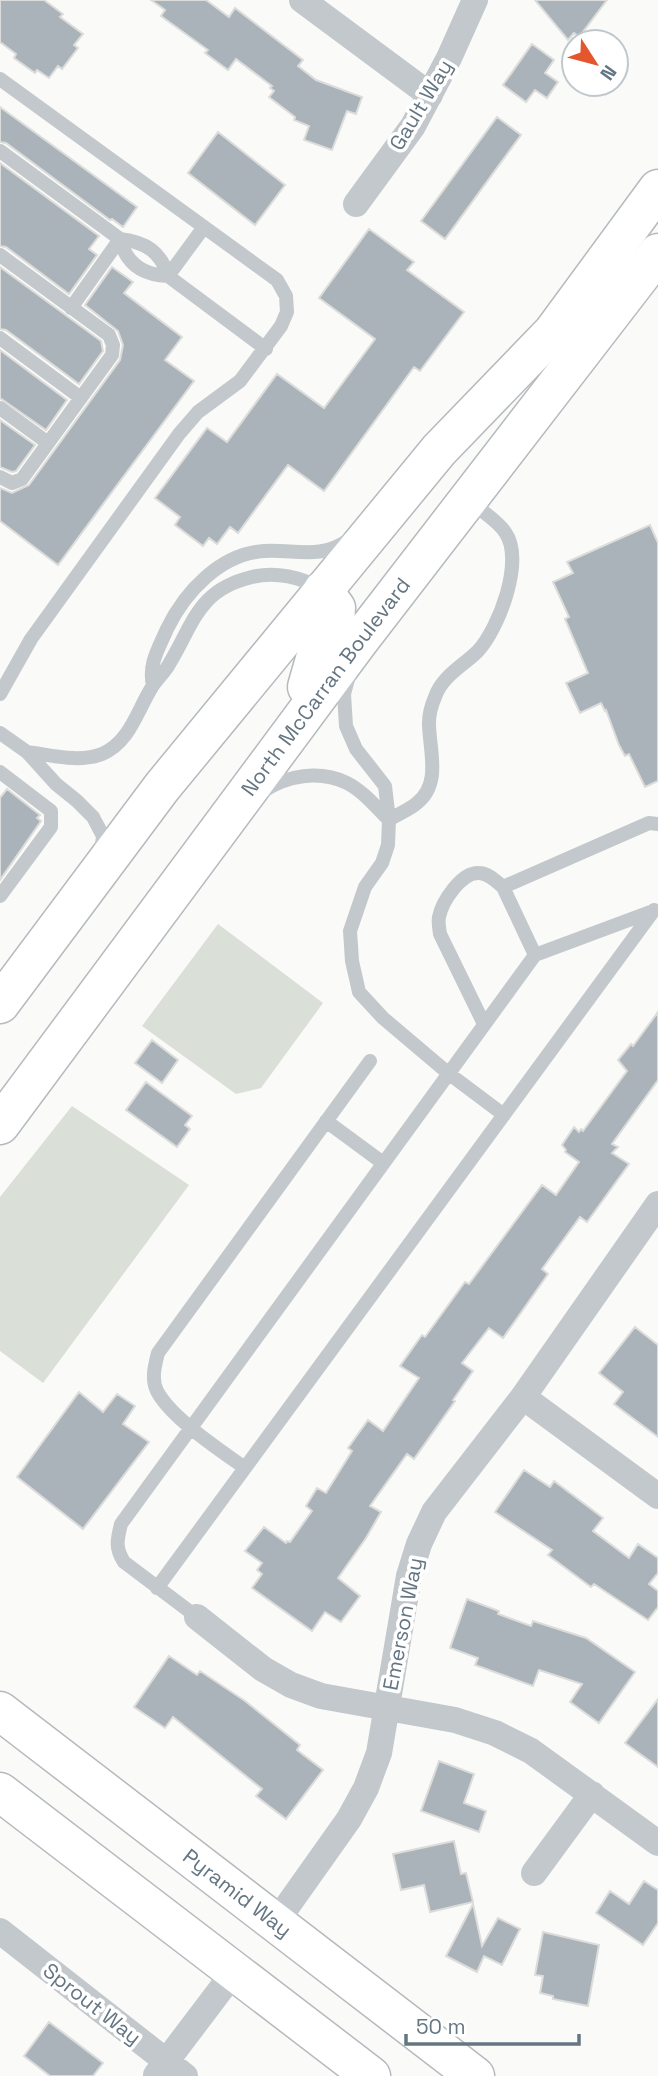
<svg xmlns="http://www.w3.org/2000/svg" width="658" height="2076" viewBox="0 0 658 2076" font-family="'Space Grotesk',sans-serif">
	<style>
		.green { fill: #dadfd7 }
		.building { fill: #aab3b9; stroke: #dcdcda; stroke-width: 2 }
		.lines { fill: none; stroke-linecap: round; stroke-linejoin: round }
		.primary-casing { stroke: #b5babe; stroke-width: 41 }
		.lane { stroke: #c3c8cc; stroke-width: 14 }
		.street { stroke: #c3c8cc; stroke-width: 26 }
		.primary { stroke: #fff; stroke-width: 38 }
		.labels { text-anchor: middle; stroke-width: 7; stroke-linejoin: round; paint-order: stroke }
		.street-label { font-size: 21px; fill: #657683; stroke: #fff }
	</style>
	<rect width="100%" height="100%" fill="#fafaf8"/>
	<!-- green -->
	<path class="green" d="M218,924l105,79 -62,85 -25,6 -94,-68z
		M72,1106l117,79 -146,198 -43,-32v-154z"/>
	<!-- building -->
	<path class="building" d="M0,0h44l19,14 -3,3 23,17 -9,11 4,3 -16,21 -4,-3 -9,12 -12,-8 -2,3 -21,-15 2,-4 -16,-12z
		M151,0h55l23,17 6,-9 68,52 -5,6 18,14 46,17 -6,17 -9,-3 -15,39 -28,-10 5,-14 -15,-6 1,-3 -26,-20 5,-6 -4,-3 2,-2 -36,-27 -8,11 -23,-17 3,-3 -47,-34 4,-6z
		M535,0h72l-28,37 -5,-4 -6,7z
		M532,44l22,16 -9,13 13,9 -11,16 -12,-8 -9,12 -23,-17z
		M0,107l137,100 -14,20 -11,-8 -2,1 -104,-77 -6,-1z
		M497,117l24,18 -76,104 -24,-18z
		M218,132l67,53 -30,40 -67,-52z
		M0,163l99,73 -10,13 8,6 -28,39 -63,-47 -6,-1z
		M369,229l45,33 -7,8 57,42 -44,59 -6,-4 -90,124 -36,-26 -50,68 -8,-6 -13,17 -8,-6 -6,8 -28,-21 5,-8 -25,-19 52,-70 20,14 50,-68 47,34 51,-69 -56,-41z
		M0,267l101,74 2,10 -24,33 -73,-54 -6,-1z
		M112,267l21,15 -9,11 58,44 -17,23 29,21 -136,184 -58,-44v-33l12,5 17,-8 91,-125 3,-15 -5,-14 -33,-26z
		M0,350l67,50 -21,30 -46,-32z
		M0,420l35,25 -19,26 -4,1 -12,-5z
		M650,525l8,18v238l-13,6 -16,-33 -4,2 -6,-11 -13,-35 -1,1 -4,-8 -21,10 -14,-30 22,-10 -23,-54 4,-2 -16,-35 20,-9 -6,-11z
		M7,789l33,26 -3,3 4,3 -41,59v-82z
		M658,1012v68l-46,64 6,3 -6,6 17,11 -42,58 -7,-5 -38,52 6,5 -45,64 -14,-10 -27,35 11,8 -20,29 2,1 -41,58 -7,-5 -37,52 11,6 -15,26 -28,40 22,18 -19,26 -16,-10 -13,19 -60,-43 10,-14 -5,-4 5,-7 -17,-12 19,-24 22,16 1,-2 3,1 22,-31 -6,-5 11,-18 9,5 26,-42 -4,-3 20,-28 15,11 36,-53 -19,-12 22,-31 3,2 40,-55 4,2 73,-99 14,10 23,-33 -14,-10 1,-2 -4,-5 12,-18 5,5 2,-3 2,2 44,-60 -9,-11 13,-16 2,2z
		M152,1040l26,20 -16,23 -27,-20z
		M146,1082l46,34 -7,9 5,4 -13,18 -51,-37z
		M635,1327l23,18v92l-44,-33 9,-12 -24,-19z
		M79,1392l24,20 14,-18 18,12 -12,18 26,18 -66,87 -66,-52z
		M524,1470l26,17 4,-6 49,37 -10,13 36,27 9,-14 20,14v15l-9,11 9,7v16l-10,13 -54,-36 -3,3 -43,-32 4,-5 -57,-38z
		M467,1599l32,12 -1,3 33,12 2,-5 53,17 49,34 -36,51 -29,-21 12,-18 -43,-14 -6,16 -58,-21 3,-7 -28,-10z
		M169,1656l28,19 3,-4 45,30 55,44 -3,5 26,20 -37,49 -30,-23 6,-7 -89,-72 -8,11 -31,-21z
		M658,1699v68l-33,-24z
		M439,1761l35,13 -10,29 22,8 -7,21 -58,-21z
		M454,1841l7,33 5,-1 7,29 -43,10 -6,-27 -23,5 -8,-36z
		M644,1881l14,9v33l-15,22 -47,-32 14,-22 19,13z
		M473,1904l9,42 16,-28 22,11 -18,36 -18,-9 -7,16 -31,-16z
		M543,1932l56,13 -11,61 -35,-7v-3l-13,-3 3,-17 -8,-1z
		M49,2022l54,41 -10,13h-43l-26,-20z"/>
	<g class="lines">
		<!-- primary casing -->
		<g class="primary-casing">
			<g id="primary">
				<path d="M307,687l8,-28 20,-33 1,-18 -13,-18"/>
				<path d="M0,1004l162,-217 277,-337 114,-118 105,-143"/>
				<path id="s1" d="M0,1125l359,-484 299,-388"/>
				<path id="s2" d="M0,1711l475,365"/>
				<path d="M0,1792l371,284"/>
			</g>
		</g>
		<!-- lane -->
		<path class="lane" d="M0,79l277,201 9,16 1,16 -6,14 -41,55 -42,31 -19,22 -148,205 -31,55
			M0,151l120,88 -49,69
			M204,227l-36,49 98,73
			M120,239c26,3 41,13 48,37 -25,-1 -42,-12 -48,-37z
			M0,255l109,80 4,10 -1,10 -90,124 -10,4 -12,-6
			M0,338l81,60
			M0,408l48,35
			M349,676l-5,18 2,32 10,23 29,37 4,34 -1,25 -6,18 -17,24 -15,44 2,30 7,31 24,26 65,55 56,42
			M153,685c-5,-21 6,-37 14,-56 18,-37 53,-75 97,-78 30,-2 57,9 84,-11
			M0,733l27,19 29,32 21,17 16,16 10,19 -2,17
			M27,752c24,3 52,11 75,2 28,-12 35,-43 50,-67 4,-7 11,-13 16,-21 26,-42 29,-76 84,-89 23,-6 50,0 71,13
			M0,772l51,39v16l-51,69
			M262,792c24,-17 58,-22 85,-9 16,8 29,24 42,37
			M389,820c9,-6 20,-10 28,-17 25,-20 12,-53 12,-80 0,-8 3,-19 6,-26 7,-21 28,-31 43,-46 21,-23 47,-91 27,-119 -8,-12 -25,-22 -36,-31
			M653,911l-118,44 -32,-68 146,-64 9,1
			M484,1024l-44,-90c-1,-6 -2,-12 -1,-17 3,-15 22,-45 40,-44 9,0 17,8 24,14
			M326,1121l57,42
			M245,1468c-25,-18 -74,-50 -88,-77 -6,-12 -2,-26 1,-38l212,-292
			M157,1588l497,-678
			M197,1617l-73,-55c-9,-14 -7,-22 -3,-38l414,-569"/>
		<!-- street -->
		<path class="street" d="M302,0l128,95
			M356,204l57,-78 36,-68 26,-58
			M523,1397l135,99
			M197,1617l66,52 28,16 30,11 134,24 40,13 36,18 127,92
			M534,1873l58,-79
			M276,1922l73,-103 17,-31 13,-35 30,-177 10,-32 15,-32 89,-115 135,-193
			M0,1931l185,145
			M156,2075l78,-103"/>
		<!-- primary -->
		<use href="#primary" class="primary"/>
	</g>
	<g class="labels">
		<!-- street labels -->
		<g class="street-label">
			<text transform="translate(421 105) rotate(-59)" y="7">Gault Way</text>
			<text dy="7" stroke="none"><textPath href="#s1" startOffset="546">North McCarran Boulevard</textPath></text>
			<text transform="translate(403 1624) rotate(-79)" y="7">Emerson Way</text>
			<text dy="7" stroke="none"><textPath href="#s2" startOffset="299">Pyramid Way</textPath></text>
			<text transform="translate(92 2004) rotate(38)" y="7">Sprout Way</text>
		</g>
	</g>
	<!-- north arrow -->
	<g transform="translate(595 63) rotate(126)"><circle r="33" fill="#ffffff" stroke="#c1c8cd" stroke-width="2"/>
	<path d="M0-5L12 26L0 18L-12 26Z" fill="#e4572e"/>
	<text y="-10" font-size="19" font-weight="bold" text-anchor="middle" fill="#657683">N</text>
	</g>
	<!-- scale -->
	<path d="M406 2034v10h173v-10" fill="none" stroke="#657683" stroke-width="3.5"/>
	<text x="416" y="2034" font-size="21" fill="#657683" stroke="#ffffff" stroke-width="5" paint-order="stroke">50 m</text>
</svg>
